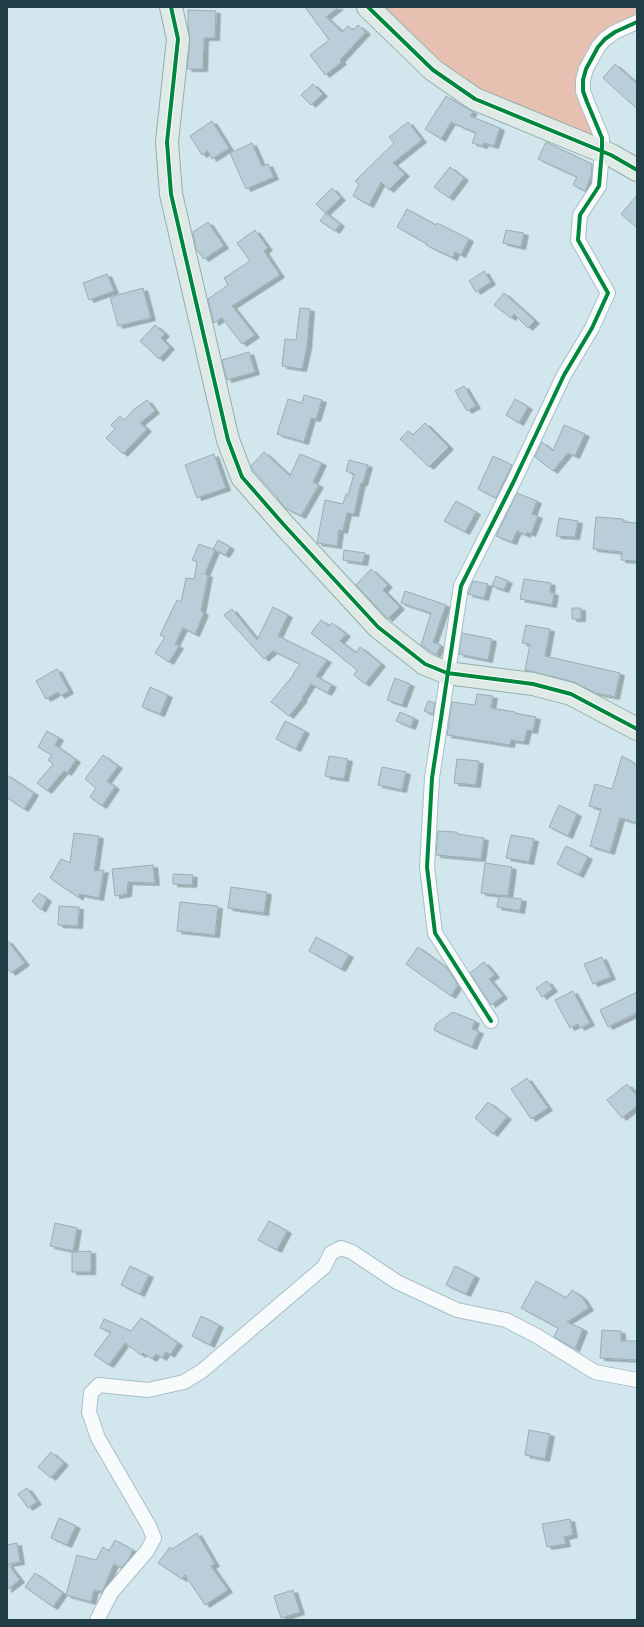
<svg xmlns="http://www.w3.org/2000/svg" width="644" height="1627" viewBox="0 0 644 1627" font-family="Ubuntu,sans-serif">
	<style>
		.green { fill: #e8c0b2 }
		.building { fill: #b9ced8; stroke: #9aadb7; filter: url(#shadow) }
		.lines { fill: none; stroke-linecap: round; stroke-linejoin: round }
		.minor-casing { stroke: #a8bfc6; stroke-width: 16 }
		.primary-casing { stroke: #93afaa; stroke-width: 24 }
		.minor { stroke: #f8fbfc; stroke-width: 14 }
		.primary { stroke: #dfeae7; stroke-width: 22 }
		.cycleway-casing { stroke: #fff; stroke-width: 6 }
		.cycleway { stroke: #00873e; stroke-width: 4 }
	</style>
	<defs>
		<filter id="shadow"><feDropShadow dx="4.5" dy="2.5" stdDeviation="0" flood-color="#0004"/></filter>
	</defs>
	<rect width="100%" height="100%" fill="#d1e7ed"/>
	<!-- green -->
	<path class="green" d="M382,7h255v8l-31,16 -28,58 15,45 -4,3 -95,-39 -27,-16 -33,-22z"/>
	<!-- building -->
	<path class="building" d="M305,7h34l-13,10 16,15 6,-6 5,4 5,-5 8,7 -26,28 2,2 -17,13 -15,-20 19,-15z
		M188,10l28,1 -1,27h-11l-1,31h-16l3,-29 -2,-15z
		M615,64l22,20v25l-34,-31z
		M313,84l10,10 -12,11 -10,-10z
		M446,96l27,16 -3,4 30,12 -6,18 -10,-3 -1,3 -11,-3 4,-10 -25,-11 -10,17 -16,-10z
		M212,121l17,27 -17,11 -4,-8 -6,4 -12,-19z
		M408,122l14,18 -29,23 12,11 -16,16 -8,-8 -12,23 -16,-9 6,-12 -4,-3 39,-38 -5,-6z
		M546,142l46,22 -1,12 -6,15 -12,-6 4,-8 -39,-18z
		M252,143l10,23 6,-2 6,13 -28,12 -16,-36z
		M450,167l14,11 -15,20 -15,-11z
		M332,188l9,10 -16,15 -9,-9z
		M637,195v33l-16,-14z
		M407,209l29,16 1,-2 32,16 -8,16 -6,-3 -2,6 -27,-13 1,-1 -30,-17z
		M326,213l14,11 -5,7 -15,-10z
		M208,222l16,24 -20,13 -8,-10 -3,-17z
		M255,230l13,18 -4,3 16,24 -48,31 23,29 -13,9 -20,-26 -8,5 -6,-24 20,-14 -4,-7 26,-17 -13,-18z
		M506,230l18,3 -3,14 -18,-4z
		M484,271l7,11 -15,10 -7,-11z
		M107,274l7,17 -25,9 -6,-17z
		M143,288l8,30 -33,8 -8,-29z
		M504,293l31,28 -7,7 -14,-14 -3,4 -17,-13z
		M300,308l10,1 -3,38 -5,22 -20,-3 3,-27 11,1z
		M155,325l10,9 -4,4 9,9 -11,12 -19,-18z
		M249,352l6,20 -28,8 -5,-20z
		M464,386l12,20 -9,5 -12,-20z
		M304,395l18,5 -6,19 -5,-1 -7,24 -27,-8 11,-35 14,4z
		M515,399l13,8 -9,16 -13,-8z
		M147,400l8,11 -15,12 7,6 -24,25 -17,-16 9,-9 -4,-4 9,-9 4,4 9,-10z
		M425,423l24,24 -20,20 -29,-28 8,-8 5,4z
		M564,425l21,9 -10,22 -7,-3 -15,18 -18,-14 7,-15 11,9z
		M264,452l26,24 10,-22 22,9 -9,19 6,3 -18,31 -16,-8 -7,-9v-1l-25,-28 -2,-4z
		M214,454l12,34 -29,10 -12,-33z
		M493,456l19,9 -16,33 -18,-9z
		M349,460l19,5 -5,18h-2l-7,31 -7,-1 -4,18 -4,-1 -2,16 -20,-3 8,-43 18,4 3,-10 2,1 6,-21 -8,-3z
		M517,493l20,8 -5,13 6,2 -7,18 -4,-2 -1,3 -9,-4 -5,11 -16,-6z
		M456,501l20,11 -11,20 -21,-11z
		M596,517l27,2v3l14,1v38l-16,-1 1,-8 -29,-3z
		M559,518l19,3 -3,16 -19,-1z
		M218,540l12,7 -5,8 -12,-6z
		M199,544l16,6 -10,24 3,1 -7,36 3,2 -9,21 -12,-6 -8,16 4,2 -10,16 -14,-9 10,-16 -5,-2 17,-35 4,2 5,-24 8,1 3,-17 -5,-2z
		M344,550l21,3 -2,10 -20,-3z
		M371,569l17,16 -5,5 17,17 -12,12 -32,-34z
		M496,576l12,5 -4,9 -12,-4z
		M524,579l27,4 -1,9 4,1 -2,12 -32,-6z
		M473,581l15,3 -4,14 -16,-4z
		M405,591l41,14 -13,37 8,3 -5,10 -15,-10 10,-32 -30,-10z
		M273,607l15,8 -10,21 49,24 -11,16 16,9 -5,8 -16,-9 -9,14 1,1 -14,17 -18,-14 23,-28h-1l7,-10 -27,-13 -9,8 -40,-44 8,-6 25,31z
		M572,608h9v11h-9z
		M321,620l8,6 3,-3 14,11 -6,7 16,12 4,-6 21,17 -16,20 -11,-9 3,-5 -46,-37z
		M526,625l24,4 -5,27 75,17 -5,24 -20,-4 -21,-11 -49,-12 5,-26 -8,-1z
		M462,633l30,6 -4,21 -29,-6z
		M57,669l12,22 -9,5 -2,-4 -12,7 -10,-18z
		M395,678l15,6 -8,21 -15,-5z
		M150,687l18,8 -8,19 -18,-7z
		M477,694l16,2 -2,12 24,4v1l21,4 -3,14 -6,-1 -3,12 -13,-2 -1,5 -63,-10 5,-33 23,3z
		M428,701l7,2 -2,11 -9,-3z
		M400,712l14,6 -3,9 -15,-6z
		M285,721l20,10 -9,18 -20,-10z
		M47,731l12,7 -4,7 21,15 -9,13 -3,-2 -17,20 -10,-8 16,-19 -5,-4 4,-5 -14,-8z
		M103,755l15,11 -11,15 8,6 -13,19 -12,-9 6,-9 -11,-9z
		M329,756l19,3 -4,20 -19,-3z
		M622,756l15,9v58l-17,-5 -10,34 -20,-6 11,-37 -12,-3 6,-22 17,5z
		M457,759l22,2 -3,24 -22,-2z
		M382,767l24,5 -4,18 -24,-5z
		M7,775l27,18 -10,16 -17,-11z
		M559,805l18,9 -9,22 -19,-9z
		M438,831l19,1v2l27,4 -3,21 -45,-4z
		M74,833l25,3 -5,35 10,-1 -5,28 -20,-4v4l-29,-20 11,-19 9,4z
		M511,835l23,4 -5,23 -23,-4z
		M566,846l22,11 -9,18 -22,-11z
		M485,863l27,4 -4,29 -27,-3z
		M153,865l2,18 -27,-1 -1,12 -12,2 -3,-27z
		M173,874l20,1 -1,10 -19,-1z
		M231,887l36,5 -3,21 -36,-5z
		M39,893l8,6 -6,11 -9,-9z
		M499,896l23,3 -2,12 -23,-4z
		M180,902l38,4 -3,29 -38,-4z
		M59,906l20,1 -1,19 -20,-1z
		M316,937l33,18 -8,14 -32,-18z
		M7,940l18,23 -14,10 -4,-5z
		M418,947l29,21 11,17 -7,11 -45,-32z
		M602,957l9,20 -18,7 -9,-20z
		M484,962l11,13 -6,4 14,17 -12,9 -21,-32z
		M547,981l6,8 -11,8 -6,-9z
		M573,991l17,32 -10,5 -2,-4 -8,4 -15,-28z
		M637,992v21l-29,14 -8,-17z
		M453,1012l22,9 -3,8 7,2 -7,16 -38,-17 2,-6z
		M527,1078l21,30 -17,11 -20,-30z
		M627,1084l10,12v10l-15,12 -15,-18z
		M488,1102l19,15 -14,17 -18,-16z
		M269,1221l18,10 -10,19 -19,-10z
		M55,1223l22,5 -4,23 -23,-5z
		M91,1251v21h-19v-20z
		M130,1266l19,9 -9,19 -19,-9z
		M455,1266l20,10 -9,18 -20,-9z
		M536,1281l30,17 6,-8 10,7 7,11 -22,14 16,7 -8,20 -21,-12 4,-9 -37,-20z
		M201,1316l18,9 -9,20 -18,-9z
		M141,1318l37,25 -8,12 -4,-3 -4,6 -6,-4 -4,5 -9,-6 -2,2 -16,-12 -16,22 -15,-10 17,-23 -11,-4 4,-9 27,12z
		M602,1330l19,1v10h16v19l-37,-2z
		M529,1430l21,4 -5,25 -20,-4z
		M51,1452l13,11 -13,15 -13,-11z
		M27,1488l10,14 -9,6 -10,-14z
		M59,1518l17,8 -9,19 -16,-7z
		M570,1519l3,16 -9,2 2,7 -19,3 -5,-23z
		M197,1533l18,31 -4,2 17,24 -23,15 -20,-30 -3,4 -24,-16 12,-16 2,2z
		M115,1540l18,10 -5,10 -7,8 -7,-4 -12,28 -8,-2 -3,12 -25,-7 11,-40 19,5 7,-13 6,4z
		M17,1543l3,19 -12,2 12,16 -13,10v-45z
		M35,1573l28,20 -10,14 -28,-20z
		M293,1590l7,22 -19,6 -7,-22z"/>
	<g class="lines">
		<!-- minor casing -->
		<g class="minor-casing">
			<path id="minor" d="M491,1021l-56,-88 -8,-66 5,-89 29,-192 52,-103 51,-108 28,-47 16,-35 -30,-53 2,-25 19,-29 3,-35v-13l-15,-36 -4,-11v-11l3,-11 12,-22 7,-8 10,-7 22,-10
				M97,1620l14,-27 36,-42 7,-13 -5,-12 -51,-88 -9,-26 2,-19 8,-8 49,5 36,-8 18,-11 122,-104 7,-14 10,-5 11,4 45,30 60,28 49,10 31,16 58,36 42,8"/>
		</g>
		<!-- primary casing -->
		<g class="primary-casing">
			<path id="primary" d="M171,7l7,32 -11,103 4,52 57,246 14,37 42,48 94,102 47,37 22,9 86,11 38,10 66,35
				M368,7l65,63 42,29 136,56 26,15"/>
		</g>
		<!-- minor -->
		<use href="#minor" class="minor"/>
		<!-- primary -->
		<use href="#primary" class="primary"/>
		<!-- cycleway casing -->
		<g class="cycleway-casing">
			<path id="cycleway" d="M171,7l7,32 -11,103 4,52 57,246 14,37 42,48 94,102 47,37 22,9 86,11 38,10 66,35
				M368,7l65,63 42,29 136,56 26,15
				M491,1021l-56,-88 -8,-66 5,-89 29,-192 52,-103 51,-108 28,-47 16,-35 -30,-53 2,-25 19,-29 3,-35v-13l-15,-36 -4,-11v-11l3,-11 12,-22 7,-8 10,-7 22,-10"/>
		</g>
		<!-- cycleway -->
		<use href="#cycleway" class="cycleway"/>
	</g>
	<!-- border -->
	<rect width="644" height="1627" fill="none" stroke="#213e46" stroke-width="16"/>
</svg>
